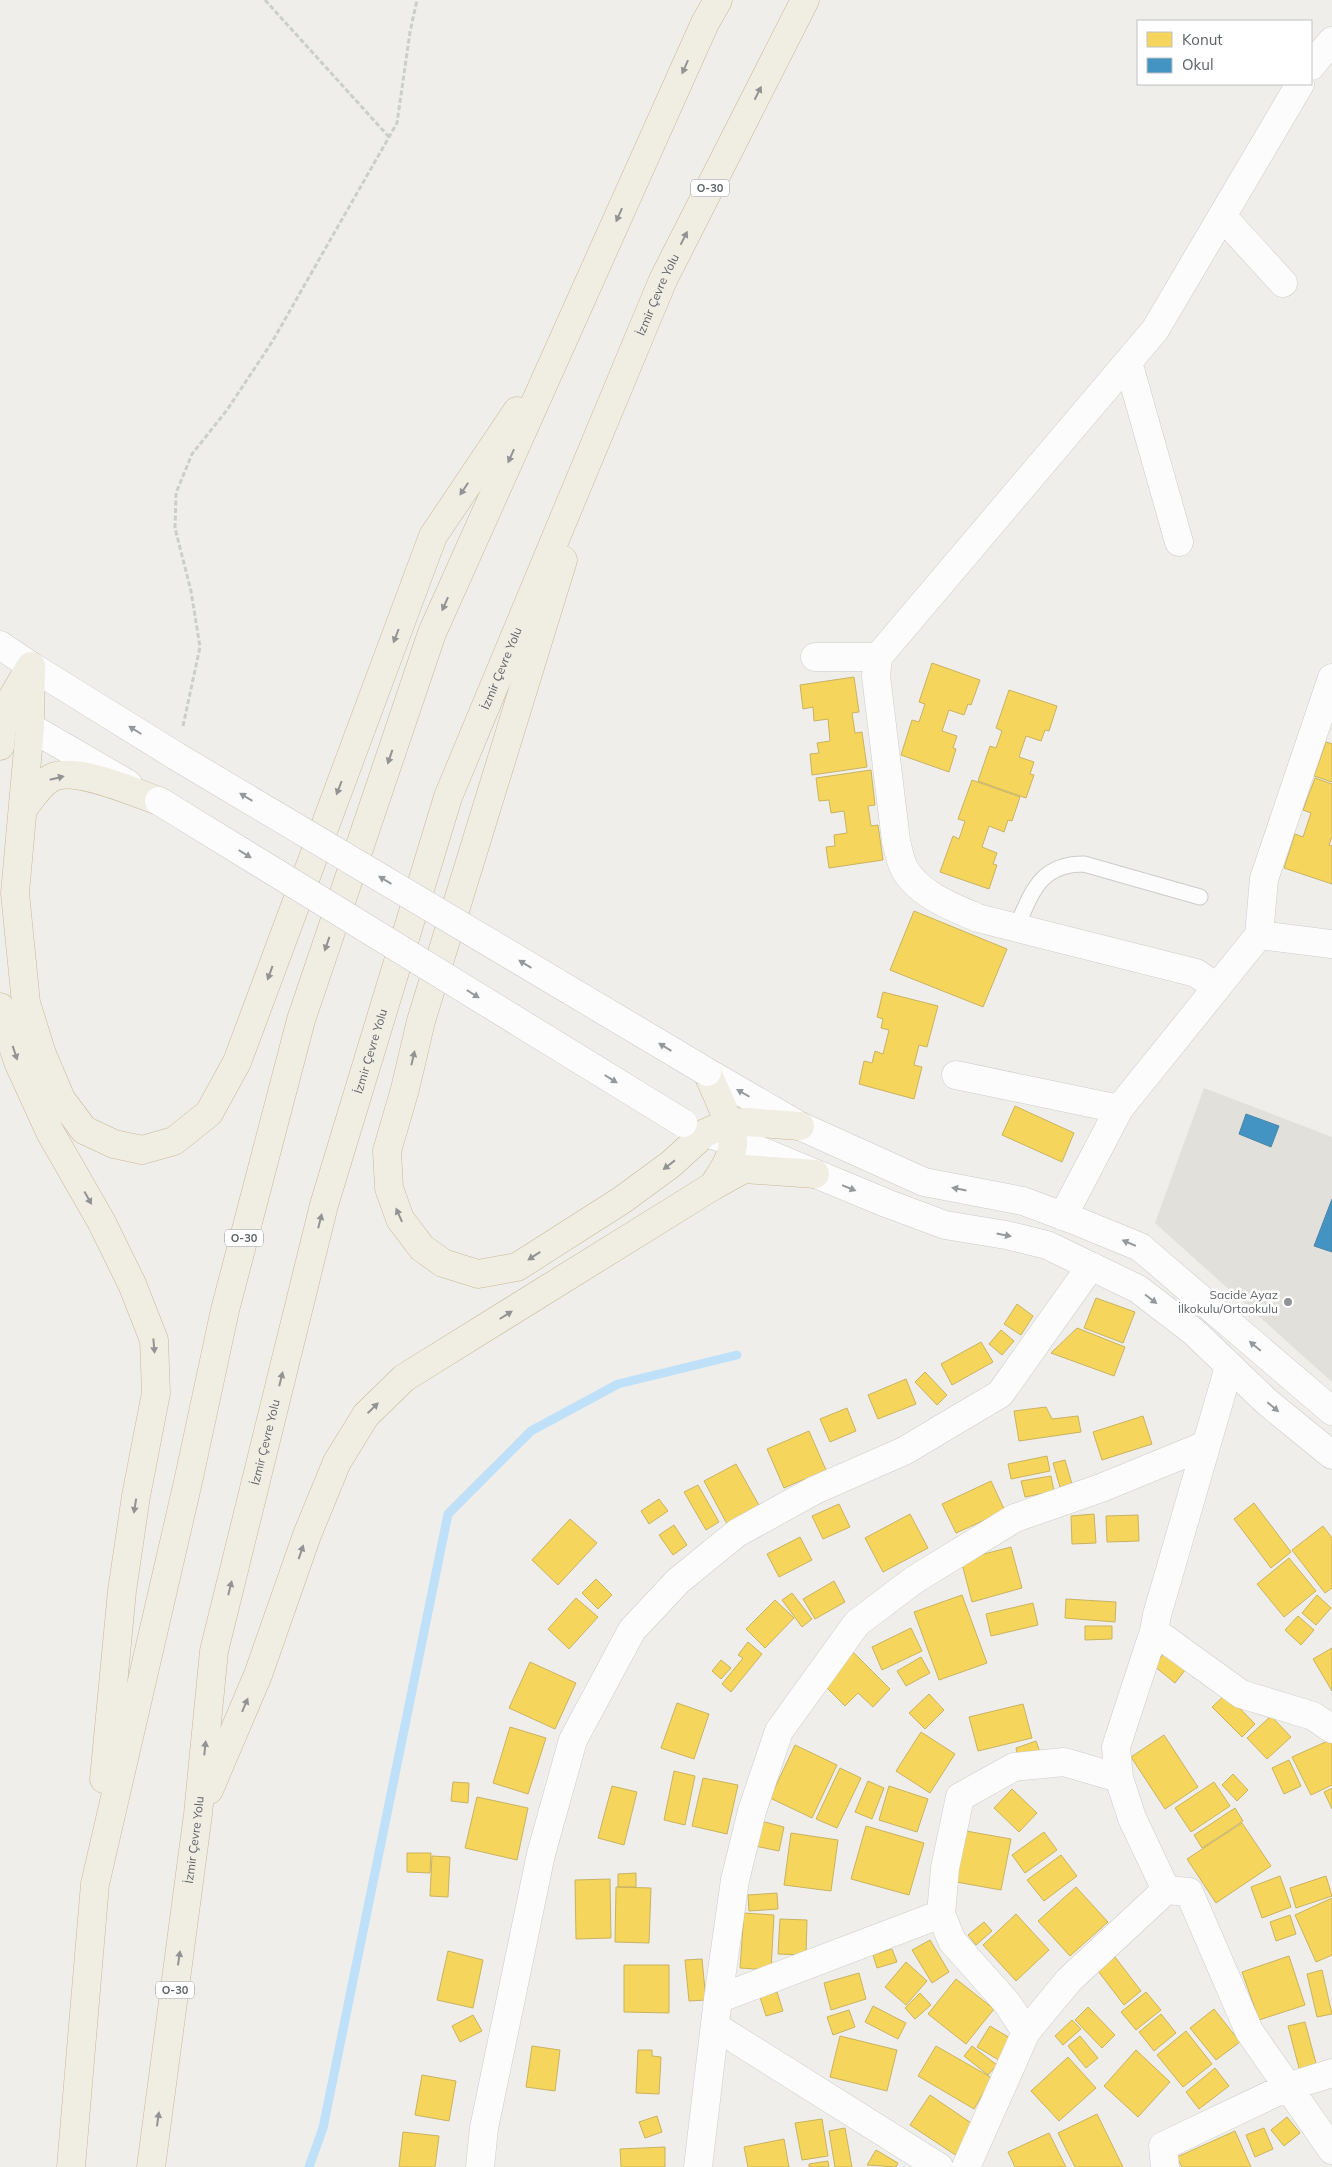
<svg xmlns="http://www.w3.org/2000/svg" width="1332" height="2167" viewBox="0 0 1332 2167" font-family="Mulish,sans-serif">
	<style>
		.education { fill: #e2e0da }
		.homes { fill: #f6d55c; stroke: #c9b360 }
		.schools { fill: #4393c3; stroke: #4b85a8 }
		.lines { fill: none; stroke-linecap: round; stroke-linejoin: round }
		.stream { stroke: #bfe0f9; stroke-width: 9 }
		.service-casing { stroke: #cbcccc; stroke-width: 17 }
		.minor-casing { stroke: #cbcccc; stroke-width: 29 }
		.tertiary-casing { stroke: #cbcccc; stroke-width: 29 }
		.secondary-casing { stroke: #cacacb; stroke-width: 29 }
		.motorway-casing { stroke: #c8b996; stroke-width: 29 }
		.path { stroke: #cacfcc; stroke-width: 3; stroke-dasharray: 5 2.5; stroke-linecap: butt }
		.service { stroke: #fdfcfc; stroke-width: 15 }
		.minor { stroke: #fdfcfc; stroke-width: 28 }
		.tertiary { stroke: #fdfcfc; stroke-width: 28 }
		.secondary { stroke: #fdfcfc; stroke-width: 28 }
		.motorway { stroke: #f0ede3; stroke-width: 28 }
		.secondary-bridge-casing { stroke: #cacacb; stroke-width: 29; stroke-linecap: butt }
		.secondary-bridge { stroke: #fdfcfc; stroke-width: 28 }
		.oneway { fill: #929393 }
		.oneway2 { fill: #96999c }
		.poi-dot { fill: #919496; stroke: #fff; stroke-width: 2 }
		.labels { text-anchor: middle; stroke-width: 5; stroke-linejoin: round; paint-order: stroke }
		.shield { fill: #fff; stroke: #8f9295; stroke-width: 1 }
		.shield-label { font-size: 11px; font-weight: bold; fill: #5f6368 }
		.street-label { font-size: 12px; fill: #5f6368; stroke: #fff }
		.poi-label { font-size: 12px; fill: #5f6368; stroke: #fff; text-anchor: end }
	</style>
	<rect width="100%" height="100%" fill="#efeeea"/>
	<!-- education -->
	<path class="education" d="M1204,1088l128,49v245l-177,-159z"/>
	<!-- homes -->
	<path class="homes" d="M932,663l48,17 -9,25 -3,-1 -4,11 -15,-5 -7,21 15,5 -4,12 3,1 -7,23 -48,-17 11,-35 7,2 6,-18 -6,-2z
		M854,677l5,35 -7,1 3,20 7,-1 5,35 -55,8 -2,-21 9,-1 -2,-10 13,-2 -2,-22 -14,2 -1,-14 -10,2 -3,-24z
		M1009,690l48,16 -8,25 -4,-1 -4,11 -15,-5 -7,21 15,5 -4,12 4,1 -8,23 -48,-17 12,-35 6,2 6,-17 -6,-3z
		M1326,742l6,2v38l-18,-6z
		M871,770l4,35 -7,1 3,20 7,-1 5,35 -54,8 -3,-21 9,-1 -1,-11 13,-2 -3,-22 -13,2 -2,-13 -10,1 -3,-23z
		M1315,778l17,6v52l-3,9 3,1v38l-48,-16 11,-34 8,3 8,-24 -8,-3z
		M972,780l48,17 -8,24 -4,-1 -4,12 -15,-6 -7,21 15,6 -4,11 4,1 -8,24 -49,-17 13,-36 6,3 6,-18 -7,-2z
		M914,911l93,38 -24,58 -93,-37z
		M883,992l55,14 -11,41 -8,-2 -5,20 8,2 -8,32 -55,-15 5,-23 8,2 3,-12 8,3 6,-24 -8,-2 2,-9 -6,-2z
		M1015,1106l59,27 -12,29 -60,-27z
		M1096,1298l39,14 -12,31 -39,-15z
		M1017,1304l16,12 -12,19 -17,-11z
		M1077,1328l48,19 -11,29 -63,-23z
		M1001,1330l13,11 -12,14 -13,-11z
		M981,1342l12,20 -41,23 -11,-21z
		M925,1372l22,23 -10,10 -22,-23z
		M906,1379l10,25 -38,15 -10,-24z
		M1046,1407l6,12 26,-3 3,16 -62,9 -5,-30z
		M847,1408l9,23 -26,11 -10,-23z
		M1143,1416l9,28 -50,16 -9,-28z
		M809,1431l17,39 -42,18 -17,-39z
		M1047,1456l3,15 -39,8 -3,-15z
		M1065,1460l7,24 -12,3 -7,-24z
		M736,1464l24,43 -33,17 -23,-43z
		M1051,1476l3,15 -29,6 -4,-16z
		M991,1481l14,30 -49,22 -14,-29z
		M698,1485l21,37 -13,8 -22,-38z
		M659,1499l9,12 -19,13 -8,-13z
		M1254,1503l37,49 -20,16 -37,-49z
		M839,1504l11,23 -27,12 -11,-23z
		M910,1514l18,34 -45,24 -18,-34z
		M1094,1514l2,29 -24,1 -1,-28z
		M1138,1515l1,26 -32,1 -1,-26z
		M570,1519l27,24 -39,42 -26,-25z
		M674,1525l13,20 -14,10 -14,-20z
		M1323,1526l9,12v50l-7,5 -33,-43z
		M800,1537l12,23 -33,17 -12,-23z
		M1011,1547l11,41 -50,14 -11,-42z
		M1289,1558l27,33 -32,26 -27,-33z
		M596,1579l16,16 -14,14 -16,-16z
		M834,1581l11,21 -30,17 -12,-20z
		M792,1593l20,26 -10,8 -20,-27z
		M962,1595l25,68 -48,17 -25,-68z
		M1317,1595l14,13 -15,17 -14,-12z
		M576,1598l22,19 -29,32 -21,-20z
		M1066,1599l50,3 -1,20 -50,-4z
		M775,1600l19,18 -29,30 -19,-19z
		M1033,1603l5,22 -47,11 -5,-22z
		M1298,1616l16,14 -13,15 -16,-15z
		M1085,1626h27v13l-27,1z
		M911,1628l11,23 -40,19 -10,-23z
		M748,1642l14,12 -31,38 -9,-8 21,-26 -5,-3z
		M1168,1648l21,17 -14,18 -21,-17z
		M1332,1648v43l-19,-32z
		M852,1651l38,38 -17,18 -15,-14 -13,13 -24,-24z
		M921,1657l9,16 -24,13 -9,-15z
		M721,1660l10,8 -10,11 -9,-8z
		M530,1662l46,21 -21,46 -46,-21z
		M929,1694l15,16 -19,19 -16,-16z
		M1226,1694l29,30 -13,13 -30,-30z
		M677,1703l32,11 -15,45 -33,-11z
		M1023,1704l9,34 -54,13 -9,-34z
		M1271,1716l20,21 -24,22 -20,-21z
		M510,1727l36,11 -18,56 -35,-11z
		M921,1732l34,22 -25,39 -34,-22z
		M1164,1735l34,52 -33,22 -34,-52z
		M1332,1739v46l-21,10 -19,-38z
		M1036,1741l5,14 -22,6 -3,-13z
		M795,1745l42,20 -25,53 -42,-20z
		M1289,1760l12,26 -17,8 -12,-26z
		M840,1768l21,10 -24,50 -21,-9z
		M674,1771l21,5 -10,49 -21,-5z
		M1233,1774l15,16 -11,11 -15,-16z
		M703,1778l35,7 -11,49 -35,-8z
		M868,1781l16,7 -12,31 -17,-7z
		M453,1782l16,1 -1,20 -17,-2z
		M1214,1782l16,24 -39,26 -16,-24z
		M612,1786l25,6 -13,53 -26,-7z
		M889,1786l39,13 -11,33 -38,-12z
		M1332,1788v21l-8,-17z
		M1012,1789l25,24 -18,19 -25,-24z
		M477,1797l51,11 -11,52 -52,-12z
		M1235,1808l8,13 -41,27 -8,-13z
		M761,1821l23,6 -5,24 -24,-5z
		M1242,1823l29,43 -55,37 -29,-44z
		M866,1826l58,17 -15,52 -58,-16z
		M966,1831l45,8 -10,51 -45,-8z
		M1044,1832l13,18 -32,23 -13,-18z
		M791,1833l47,7 -7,51 -47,-6z
		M407,1853h24l-1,20 -23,-1z
		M1061,1855l16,21 -33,25 -17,-21z
		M432,1856l18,1 -2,40 -18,-1z
		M636,1873v14h-18v-13z
		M1280,1876l11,31 -29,11 -11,-31z
		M1326,1876l6,20 -36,12 -6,-20z
		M610,1879l1,59 -35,1 -1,-59z
		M616,1887l35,1 -2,55 -34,-1z
		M1076,1887l32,35 -38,34 -32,-35z
		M777,1893l1,16 -29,2 -1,-16z
		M1332,1898v57l-16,7 -21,-47z
		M744,1913l30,2 -3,55 -31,-2z
		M1016,1914l33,36 -33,31 -33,-36z
		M1290,1915l6,19 -20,7 -6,-19z
		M780,1919l27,1 -1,35 -28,-1z
		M984,1922l8,9 -16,14 -8,-10z
		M930,1940l19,32 -17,11 -20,-33z
		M892,1949l5,13 -20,6 -4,-13z
		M448,1951l35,9 -10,48 -36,-8z
		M1289,1956l16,49 -46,15 -17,-48z
		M1115,1957l26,34 -17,14 -26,-34z
		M702,1959l4,41 -17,1 -4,-41z
		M906,1962l21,19 -21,24 -21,-18z
		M624,1965h45v48l-45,-1z
		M1322,1970l10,44 -15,3 -10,-43z
		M859,1973l7,26 -35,11 -7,-27z
		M956,1979l38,30 -28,35 -38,-30z
		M777,1992l6,19 -17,5 -6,-19z
		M1146,1992l15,18 -25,20 -15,-18z
		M920,1993l11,12 -16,14 -10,-11z
		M873,2006l33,17 -8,16 -33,-17z
		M1088,2007l27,28 -13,13 -27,-28z
		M1214,2009l26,33 -24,18 -26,-32z
		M849,2010l6,17 -22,8 -6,-18z
		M1161,2014l15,19 -22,18 -15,-19z
		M473,2015l9,16 -22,11 -8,-16z
		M1072,2020l9,9 -18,16 -8,-9z
		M1305,2022l12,45 -17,5 -12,-46z
		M990,2026l25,15 -13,21 -25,-15z
		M1186,2031l26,33 -29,23 -26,-32z
		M840,2036l57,14 -10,41 -57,-14z
		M1080,2036l18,22 -12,10 -18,-22z
		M532,2046l28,4 -5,41 -29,-4z
		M936,2046l56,32 -18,31 -56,-33z
		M972,2046l25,19 -9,10 -24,-19z
		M638,2050h14v6l9,1 -2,37 -23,-1z
		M1136,2050l34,32 -32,35 -34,-31z
		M1068,2057l28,31 -37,33 -28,-30z
		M1215,2068l14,18 -30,23 -13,-17z
		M422,2075l34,6 -7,40 -34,-6z
		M930,2095l47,32 -20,29 -47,-31z
		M1097,2114l26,53h-48l-17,-34z
		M657,2116l5,16 -17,6 -6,-16z
		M1287,2117l13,16 -16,13 -13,-16z
		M822,2119l6,37 -26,4 -7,-37z
		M845,2128l7,39h-17l-6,-36z
		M1264,2128l9,21 -18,8 -9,-22z
		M1235,2131l16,36h-69l-5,-10z
		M403,2132l36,4 -4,31h-36z
		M1049,2133l17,34h-51l-7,-15z
		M784,2139l5,28h-41l-4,-20z
		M665,2147v20h-44l-1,-18z
		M876,2150l22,13 -2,4 -29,-2z
		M828,2161l1,6h-20v-3z"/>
	<!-- schools -->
	<path class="schools" d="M1246,1114l33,12 -8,21 -32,-13z
		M1332,1199v53l-18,-6z"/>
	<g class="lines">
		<!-- stream -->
		<path class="stream" d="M309,2167l14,-39 125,-614 83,-83 87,-47 119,-29"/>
		<!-- service casing -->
		<g class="service-casing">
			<path id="service" d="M1016,928c16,-35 23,-64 68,-64l116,33"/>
		</g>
		<!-- minor casing -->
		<g class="minor-casing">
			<path id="minor" d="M1311,66l21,-25
				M1222,216l61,67
				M1128,362l51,180
				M815,657h63
				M1259,935l5,-56 68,-201
				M1216,987l-20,-14 -218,-55c-26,-11 -60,-24 -74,-50 -4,-8 -6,-19 -8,-27l-20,-165 2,-19 277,-327 145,-246
				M956,1075l163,34 140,-174 73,9
				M1063,1216l56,-107
				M1229,1367l-72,248 -3,16 -38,116 3,31 13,40 34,72 23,2 60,139 83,119
				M1154,1631l87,63 72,22 19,13
				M718,1999l223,-85
				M716,2027l223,140
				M1026,2032l43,-52 97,-90
				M480,2167l4,-39 57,-274 32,-114 59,-110 46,-49 59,-48 78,-43 89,-39 96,-57 91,-128
				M698,2167l20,-168 17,-119 17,-69 27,-80 78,-108 57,-43 101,-62 86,-30 105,-43
				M966,2167l60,-135 -19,-29 -55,-62 -11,-27 4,-46 15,-71 54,-30 50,-5 55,16
				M1165,2167l-2,-21 124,-59 45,-14"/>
		</g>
		<!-- tertiary casing -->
		<g class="tertiary-casing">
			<path id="tertiary" d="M0,645l31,21"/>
		</g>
		<!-- secondary casing -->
		<g class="secondary-casing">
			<path id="secondary" d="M31,666l145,90
				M30,727l98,57
				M707,1072l93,54 124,56 99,19 56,21 61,25 192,164
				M712,1135l44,14 130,54 59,22 61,10 41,10 91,44 56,43 73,70 65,53"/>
		</g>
		<!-- motorway casing -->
		<g class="motorway-casing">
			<g id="motorway">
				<path d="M563,560l-142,461 -16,68 -18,62 2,37 11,31 22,29 21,15 35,11 39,-7 105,-67 49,-36 34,-31 23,-10 18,-1 54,4"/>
				<path d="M31,666l-1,61 -15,166 11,110 16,51 19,45 23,31 30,14 28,6 32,-9 35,-28 28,-51 196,-526 84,-125"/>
				<path d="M0,746l4,-34 25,-43"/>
				<path d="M23,809c8,-10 16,-24 28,-31 23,-13 84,15 108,23"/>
				<path d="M0,1007l18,55 32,70 51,89 31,63 22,56 2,53 -20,103 -14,95 -18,188"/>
				<path d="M707,1072c6,15 28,58 26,72 -2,16 -12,29 -20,42"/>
				<path d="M209,1790l49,-115 49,-140 30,-73 29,-47 38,-37 309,-192 31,-17 71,5"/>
				<path d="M71,2167l24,-283 93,-402 37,-172 76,-290 131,-387 273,-610 13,-23"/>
				<path id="s1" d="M151,2167l47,-353 16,-163 110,-446 124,-408 215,-517 142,-280"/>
			</g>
		</g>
		<!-- path -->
		<path class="path" d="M265,0l124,137
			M183,726l17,-79 -9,-56 -16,-63 1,-35 16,-39 35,-44 45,-68 125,-219 13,-91 7,-32"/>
		<!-- service -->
		<use href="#service" class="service"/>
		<!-- minor -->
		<use href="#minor" class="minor"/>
		<!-- tertiary -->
		<use href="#tertiary" class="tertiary"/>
		<!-- secondary -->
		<use href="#secondary" class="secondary"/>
		<!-- motorway -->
		<use href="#motorway" class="motorway"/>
		<!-- secondary-bridge casing -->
		<g class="secondary-bridge-casing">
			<path id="secondary-bridge" d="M176,756l531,316
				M159,801l524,322"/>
		</g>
		<!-- secondary-bridge -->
		<use href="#secondary-bridge" class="secondary-bridge"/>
	</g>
	<!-- one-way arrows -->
	<defs><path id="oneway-solid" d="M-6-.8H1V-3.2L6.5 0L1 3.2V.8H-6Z" transform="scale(1.25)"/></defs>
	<g class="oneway">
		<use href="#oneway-solid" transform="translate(685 67) rotate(114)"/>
		<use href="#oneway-solid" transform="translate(758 93) rotate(-63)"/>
		<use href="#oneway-solid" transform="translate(619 215) rotate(114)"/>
		<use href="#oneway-solid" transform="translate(684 238) rotate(-63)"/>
		<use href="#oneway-solid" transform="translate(511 456) rotate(114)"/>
		<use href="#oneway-solid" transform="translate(464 489) rotate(124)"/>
		<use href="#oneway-solid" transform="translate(445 604) rotate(114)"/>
		<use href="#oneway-solid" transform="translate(396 636) rotate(111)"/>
		<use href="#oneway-solid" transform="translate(390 757) rotate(109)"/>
		<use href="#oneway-solid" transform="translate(57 778) rotate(-14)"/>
		<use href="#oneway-solid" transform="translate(339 788) rotate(111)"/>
		<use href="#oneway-solid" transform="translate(327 944) rotate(109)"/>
		<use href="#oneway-solid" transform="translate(270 973) rotate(110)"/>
		<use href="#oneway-solid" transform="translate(15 1053) rotate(72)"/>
		<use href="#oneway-solid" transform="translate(413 1058) rotate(-77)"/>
		<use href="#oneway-solid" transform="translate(669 1165) rotate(142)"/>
		<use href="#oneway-solid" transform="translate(88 1198) rotate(61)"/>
		<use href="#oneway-solid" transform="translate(399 1215) rotate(-114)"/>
		<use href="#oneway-solid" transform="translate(320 1221) rotate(-76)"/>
		<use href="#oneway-solid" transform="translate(534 1256) rotate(147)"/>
		<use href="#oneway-solid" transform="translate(506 1315) rotate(-32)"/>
		<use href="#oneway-solid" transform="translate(154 1346) rotate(85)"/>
		<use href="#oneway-solid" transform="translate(281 1379) rotate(-76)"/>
		<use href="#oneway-solid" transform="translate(373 1408) rotate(-44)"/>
		<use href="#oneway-solid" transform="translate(135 1506) rotate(99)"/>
		<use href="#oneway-solid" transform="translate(301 1552) rotate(-71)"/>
		<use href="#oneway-solid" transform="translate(230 1588) rotate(-76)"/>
		<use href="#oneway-solid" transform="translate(245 1705) rotate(-67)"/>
		<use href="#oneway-solid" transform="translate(205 1748) rotate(-84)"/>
		<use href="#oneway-solid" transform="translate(179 1958) rotate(-82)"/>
		<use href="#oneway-solid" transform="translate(158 2119) rotate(-82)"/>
	</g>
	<g class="oneway2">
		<use href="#oneway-solid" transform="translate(135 730) rotate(-148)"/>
		<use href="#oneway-solid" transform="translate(246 797) rotate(-149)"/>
		<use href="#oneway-solid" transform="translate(245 854) rotate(32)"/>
		<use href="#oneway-solid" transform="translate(385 880) rotate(-149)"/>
		<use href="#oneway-solid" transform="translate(525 964) rotate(-149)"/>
		<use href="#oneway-solid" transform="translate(473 994) rotate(32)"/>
		<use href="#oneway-solid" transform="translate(665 1047) rotate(-149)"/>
		<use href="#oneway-solid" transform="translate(611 1079) rotate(32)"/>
		<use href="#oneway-solid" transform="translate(743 1093) rotate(-150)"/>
		<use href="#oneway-solid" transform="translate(849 1188) rotate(22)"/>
		<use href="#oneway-solid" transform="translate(959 1189) rotate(-169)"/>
		<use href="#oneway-solid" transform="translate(1004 1235) rotate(11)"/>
		<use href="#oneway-solid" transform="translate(1129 1243) rotate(-157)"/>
		<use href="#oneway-solid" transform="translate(1151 1299) rotate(37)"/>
		<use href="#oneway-solid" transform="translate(1255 1346) rotate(-140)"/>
		<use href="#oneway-solid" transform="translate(1273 1407) rotate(40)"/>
	</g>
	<!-- markers -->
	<circle class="poi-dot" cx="1288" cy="1302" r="5"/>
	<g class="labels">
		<!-- shield labels -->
		<g class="shield">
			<rect x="691" y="179.5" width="38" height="17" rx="4"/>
			<rect x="225" y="1229.5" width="38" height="17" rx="4"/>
			<rect x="156" y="1981.5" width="38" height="17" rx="4"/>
		</g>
		<g class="shield-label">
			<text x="710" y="192">O-30</text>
			<text x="244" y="1242">O-30</text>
			<text x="175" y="1994">O-30</text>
		</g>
		<!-- street labels -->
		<g class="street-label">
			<text dy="4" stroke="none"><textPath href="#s1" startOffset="1950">İzmir Çevre Yolu</textPath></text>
			<text dy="4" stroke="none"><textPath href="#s1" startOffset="1545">İzmir Çevre Yolu</textPath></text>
			<text dy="4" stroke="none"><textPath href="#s1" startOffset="1140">İzmir Çevre Yolu</textPath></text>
			<text dy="4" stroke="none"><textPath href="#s1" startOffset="735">İzmir Çevre Yolu</textPath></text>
			<text dy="4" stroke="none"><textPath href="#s1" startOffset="330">İzmir Çevre Yolu</textPath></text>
		</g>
		<!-- poi labels -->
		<g class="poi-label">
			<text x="1278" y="1299">Sacide Ayaz<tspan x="1278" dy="14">İlkokulu/Ortaokulu</tspan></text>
		</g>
	</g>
	<!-- legend -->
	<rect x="1137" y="20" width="175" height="65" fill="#ffffff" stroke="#bfc1c3"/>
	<rect x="1147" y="32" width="25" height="15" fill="#f6d55c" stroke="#bfc1c3"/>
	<text x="1182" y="45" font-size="15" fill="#5f6368">Konut</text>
	<rect x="1147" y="58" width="25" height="15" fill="#4393c3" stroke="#bfc1c3"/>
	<text x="1182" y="70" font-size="15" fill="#5f6368">Okul</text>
</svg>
